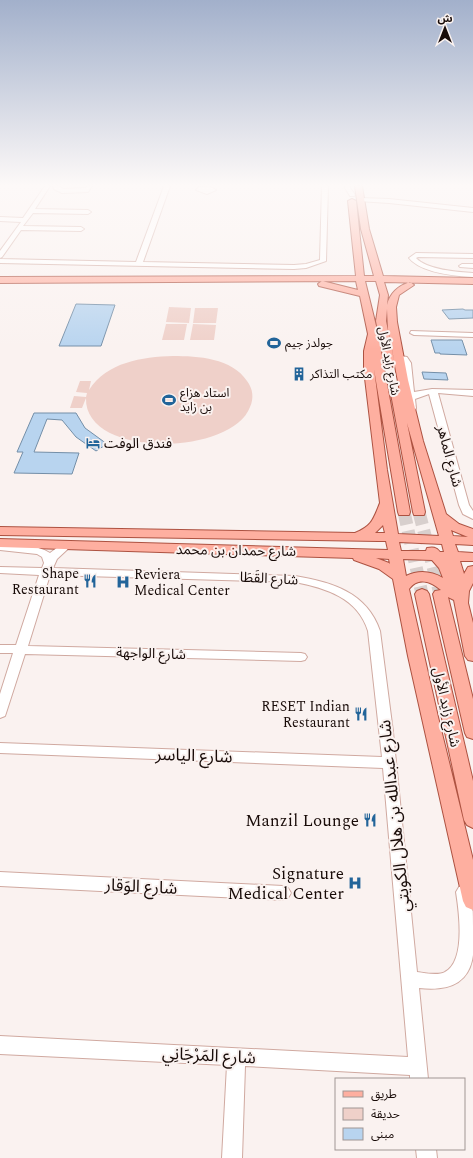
<svg xmlns="http://www.w3.org/2000/svg" width="473" height="1158" viewBox="0 0 473 1158" font-family="Spectral,'Noto Sans Arabic',serif">
	<style>
		.green { fill: #efd0c9 }
		.building { fill: #b8d4ef; stroke: #748fa8 }
		.lines { fill: none; stroke-linecap: round; stroke-linejoin: round }
		.major-tunnel { stroke: #d8cfcd; stroke-width: 13; stroke-dasharray: 13 6; stroke-linecap: butt }
		.minor-casing { stroke: #d0a9a0; stroke-width: 2 }
		.major-casing { stroke: #ad5241; stroke-width: 2 }
		.minor { fill: #fff; fill-rule: evenodd }
		.major { fill: #feafa0; fill-rule: evenodd }
		.labels { text-anchor: middle; stroke-width: 4; stroke-linejoin: round; paint-order: stroke }
		.far-poi-label { font-size: 12px; fill: #180b08; stroke: #faf2f0; text-anchor: start }
		.far-street-label { font-size: 12px; fill: #180b08; stroke: #faf2f0 }
		.poi-label { font-size: 14px; fill: #180b08; stroke: #faf2f0; text-anchor: start }
		.street-label { font-size: 14px; fill: #180b08; stroke: #faf2f0 }
		.near-street-label { font-size: 17px; fill: #180b08; stroke: #faf2f0 }
		.near-poi-label { font-size: 17px; fill: #180b08; stroke: #faf2f0; text-anchor: end }
	</style>
	<rect width="100%" height="100%" fill="#faf2f0"/>
	<!-- green -->
	<path class="green" d="M169,307l22,1 -2,15 -23,-1z
		M195,308h23l-2,15h-23z
		M166,324h21l-3,16h-22z
		M193,324l23,1 -2,15h-24z
		M173,356c25,0 59,2 74,25 6,8 7,17 3,26 -18,49 -166,52 -164,-9l-4,10h-12l4,-12 12,1 1,-4 -11,-1 4,-11h11l-2,9c18,-28 53,-33 84,-34z"/>
	<!-- building -->
	<path class="building" d="M76,304l39,1 -14,41h-42z
		M463,309l2,1h8v8l-24,1 -7,-9z
		M431,340h31l5,15 -27,-1v-1h-5z
		M422,372l24,1 2,7 -24,-1z
		M34,413h42l9,15 22,16 -11,7 -20,-14 -14,-17 -15,-1 -13,33 45,1 -7,21 -58,-1 9,-21h-6z"/>
	<g class="lines">
		<!-- major-tunnel -->
		<path class="major-tunnel" d="M404,512l18,82
			M419,512l21,82"/>
		<!-- minor casing -->
		<g class="minor-casing">
			<path id="minor" d="M45,186h5l-15,23 53,1 3,2 -3,2 -55,-1 -10,13 58,1 3,2 -3,2 -60,-1 -19,27 -2,1v-7l21,-29 -21,-1v-4l23,1z
				M53,186h6l4,3 23,-1 1,-2h5l-4,6 -26,1 -8,-4z
				M164,186h6l-27,76 151,3 12,-1 14,-4 2,-74h6l-2,75 -20,7 -12,1 -294,-6v-4l136,3z
				M209,186l7,4 -9,4 -11,-4 3,-3z
				M344,186h5l6,9 -1,1h-4z
				M360,198l29,1 84,9v4l-84,-9 -31,-2v-2z
				M416,253l57,1v4l-55,-1 -2,1c11,12 42,14 57,15v4c-18,-1 -52,-4 -64,-19z
				M462,264h11v4l-13,-1 -1,-1z
				M411,331l62,2v4l-59,-2 -4,-2z
				M395,355l12,2 4,6 3,29 18,-3 41,1v6l-35,-3 31,112 4,6v8l-10,-5 -4,-9 -30,-111 -14,5 1,9 -1,2h-6l-6,-47 -2,-2 -6,-2z
				M66,543l5,3 -14,13 -4,9 242,8c36,6 72,16 85,55l13,101 24,240c8,1 21,4 28,0 21,-11 14,-61 11,-80l3,-5 5,-2 5,2c4,12 4,27 4,40 0,9 0,19 0,28 -4,31 -28,36 -54,33l9,91h-18v-4l-165,-9 -3,92h-20l5,-93 -227,-11v-18l408,21 -25,-289 -383,-15v-10l382,14 -14,-126c-10,-33 -42,-43 -73,-49l-245,-7 -22,71 273,7 4,1 2,3 -2,3 -4,1 -276,-7 -19,59 -1,3 -5,2v-24l13,-41h-13v-8h16l23,-70 -39,-2v-6l42,1 2,-5 -2,-6 -5,-3 -37,-4v-6c16,1 36,0 50,9l12,-9z
				M0,872l283,14 5,2 3,5 -3,5 -5,2 -283,-14z
				M416,1149h20l1,9h-20z"/>
		</g>
		<!-- major casing -->
		<g class="major-casing">
			<path id="major" d="M355,186h7l7,43 14,47 90,2v6l-89,-2 4,13 -1,10c3,-12 11,-19 23,-23l4,3 -15,10 -3,12 1,15 11,58 15,61 23,73 13,10 14,5v16l-18,-1 3,8 15,1v8h-13l4,13 4,-7 5,-1v17l-4,8 -1,12 5,20v38l-5,-1 -3,-4 -11,-56 -6,-3 25,102v40l-6,-2 -2,-4 -32,-139 2,-3 6,-1c-11,-9 -23,-13 -32,-1l29,128 35,143v50l-7,-3 -3,-6 -55,-245 -15,-77 -14,-10 -25,-9 -1,-2 -353,-11v-8l388,11 -2,-9h-8l-378,-6v-8l355,6c17,-7 18,-13 25,-30l-16,-133v-19l4,-17 -8,-38 -41,-10 -1,-2 4,-3 36,9 -2,-9 -356,2v-6l356,-1 -8,-75 4,-2 4,2 8,75h10l-13,-47zM365,281h11l4,14 -4,26 9,45 5,3 5,-3 5,26 -4,-1 -5,3 22,118 1,3h10l1,-3 -18,-89 32,113 -41,-2 -11,-64 -13,-101 24,143 1,3h10l1,-3 -32,-178zM387,309l1,20 7,36 -9,-44zM383,525l2,8h-10zM451,530l17,7 -15,-1zM399,542l43,2 2,8h-4c-4,-5 -7,-5 -13,-4l-1,3h-25zM376,558l13,1 1,5 -1,-1zM403,559l29,1 7,8 4,10c-12,-7 -25,-8 -37,-2z
				M422,589l5,2 2,3 44,187v47l-6,-3 -3,-5 -49,-226 2,-3z"/>
		</g>
		<!-- minor -->
		<use href="#minor" class="minor"/>
		<!-- major -->
		<use href="#major" class="major"/>
	</g>
	<!-- sky -->
	<linearGradient id="sky" x2="0" y2="1"><stop stop-color="#a2b0cb"/><stop offset="0.53" stop-color="#fdf9f8"/><stop offset="1" stop-color="#fdf9f8" stop-opacity="0"/></linearGradient>
	<rect width="473" height="349" fill="url(#sky)"/>
	<!-- icons -->
	<defs>
		<g id="stadium-bare" transform="scale(1.08)"><path d="M0-5a6.5 5 0 1 0 0 10a6.5 5 0 1 0 0-10ZM-3.5-1.8h7v3.6h-7Z" fill="#226499" stroke="#faf2f0" stroke-width="2.5" paint-order="stroke"/></g>
		<g id="building-bare" transform="scale(1.08)"><path d="M-4-6H4V6H1V3H-1V6H-4ZM-2.5-4.3h1.7v1.8h-1.7ZM.8-4.3h1.7v1.8H.8ZM-2.5-1h1.7V.8h-1.7ZM.8-1h1.7V.8H.8Z" fill="#226499" stroke="#faf2f0" stroke-width="2.5" paint-order="stroke"/></g>
		<g id="hotel-bare" transform="scale(1.08)"><path d="M-6-4.5h1.5V1H6V5H4.5V3h-9V5H-6ZM-4 0a1.8 1.8 0 1 1 3.6 0ZM.5 0V-2.5h3Q6-2.5 6 0Z" fill="#226499" stroke="#faf2f0" stroke-width="2.5" paint-order="stroke"/></g>
		<g id="restaurant-bare" transform="scale(1.08)"><path d="M-5-6h1v4h1v-4h1v4h1v-4h1v5L-1.5 .5V6h-2V.5L-5-1ZM5-6V6H3V1.5H1.5Q1.5-4 5-6Z" fill="#226499" stroke="#faf2f0" stroke-width="2.5" paint-order="stroke"/></g>
		<g id="hospital-bare" transform="scale(1.08)"><path d="M-5-5h3v3.5h4V-5h3V5h-3V1.5h-4V5h-3Z" fill="#226499" stroke="#faf2f0" stroke-width="2.5" paint-order="stroke"/></g>
	</defs>
	<g fill-rule="evenodd">
		<use href="#stadium-bare" x="274" y="343"/>
		<use href="#building-bare" x="299" y="374"/>
		<use href="#stadium-bare" x="169" y="400"/>
		<use href="#hotel-bare" x="93" y="443"/>
		<use href="#restaurant-bare" x="90" y="581"/>
		<use href="#hospital-bare" x="123" y="582"/>
		<use href="#restaurant-bare" x="361" y="714"/>
		<use href="#restaurant-bare" x="370" y="820"/>
		<use href="#hospital-bare" x="355" y="883"/>
	</g>
	<g class="labels">
		<!-- far-poi labels -->
		<g class="far-poi-label">
			<text x="285" y="347">جولدز جيم</text>
			<text x="310" y="378">مكتب التذاكر</text>
			<text x="180" y="397">استاد هزاع<tspan x="180" dy="14">بن زايد</tspan></text>
		</g>
		<!-- far-street labels -->
		<g class="far-street-label">
			<text transform="translate(389 361) rotate(79)" y="4">شارع زايد الأول</text>
		</g>
		<!-- poi labels -->
		<g class="poi-label">
			<text x="104" y="448">فندق الوفت</text>
			<text x="79" y="578" text-anchor="end">Shape<tspan x="79" dy="16">Restaurant</tspan></text>
			<text x="134" y="579">Reviera<tspan x="134" dy="16">Medical Center</tspan></text>
			<text x="350" y="711" text-anchor="end">RESET Indian<tspan x="350" dy="16">Restaurant</tspan></text>
		</g>
		<!-- street labels -->
		<g class="street-label">
			<text transform="translate(450 456) rotate(75)" y="5">شارع الماهر</text>
			<text transform="translate(236 550) rotate(1)" y="5">شارع حمدان بن محمد</text>
			<text transform="translate(269 578) rotate(3)" y="5">شارع القَطَا</text>
			<text transform="translate(151 653) rotate(2)" y="5">شارع الواجهة</text>
			<text transform="translate(447 707) rotate(77)" y="5">شارع زايد الأول</text>
		</g>
		<!-- near-street labels -->
		<g class="near-street-label">
			<text transform="translate(194 755) rotate(2)" y="6">شارع الياسر</text>
			<text transform="translate(394 816) rotate(-96)" y="6">شارع عبدالله بن هلال الكويتي</text>
			<text transform="translate(141 886) rotate(3)" y="6">شارع الوَقار</text>
			<text transform="translate(209 1055) rotate(3)" y="6">شارع المَرْجَانِي</text>
		</g>
		<!-- near-poi labels -->
		<g class="near-poi-label">
			<text x="359" y="826">Manzil Lounge</text>
			<text x="344" y="879">Signature<tspan x="344" dy="20">Medical Center</tspan></text>
		</g>
	</g>
	<!-- legend -->
	<rect x="335" y="1078" width="130" height="72" fill="#faf2f0" stroke="#a09693"/>
	<rect x="343" y="1091" width="20" height="6" fill="#feafa0" stroke="#a09693"/>
	<text x="371" y="1098" font-size="12" fill="#180b08">طريق</text>
	<rect x="343" y="1108" width="20" height="12" fill="#efd0c9" stroke="#a09693"/>
	<text x="371" y="1118" font-size="12" fill="#180b08">حديقة</text>
	<rect x="343" y="1128" width="20" height="12" fill="#b8d4ef" stroke="#a09693"/>
	<text x="371" y="1138" font-size="12" fill="#180b08">مبنى</text>
	<!-- north arrow -->
	<g transform="translate(445 28)" stroke="#faf2f0" stroke-width="3" paint-order="stroke">
	<path d="M0-3L7 15L0 10L-7 15Z" fill="#180b08"/>
	<text y="-6" font-size="11" font-weight="bold" text-anchor="middle" fill="#180b08">ش</text>
	</g>
</svg>
